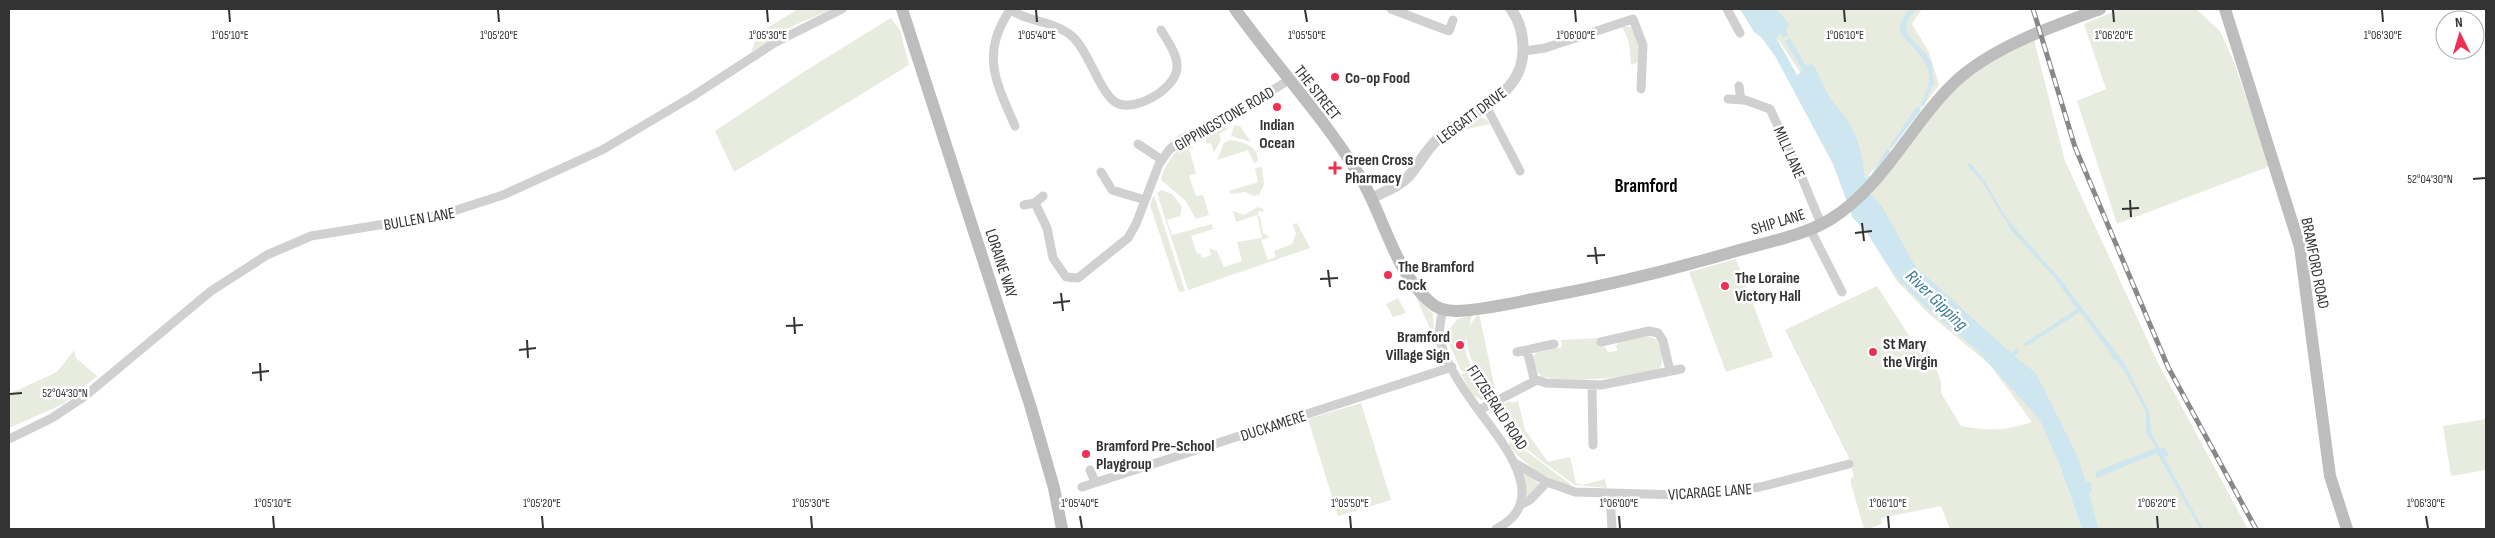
<svg xmlns="http://www.w3.org/2000/svg" width="2495" height="538" viewBox="0 0 2495 538" font-family="'Sofia Sans Condensed',sans-serif">
	<style>
		.green { fill: #e7ecde }
		.water { fill: #cde6ef }
		.lines { fill: none; stroke-linecap: round; stroke-linejoin: round }
		.minor { stroke: #d0d0d0; stroke-width: 9 }
		.tertiary { stroke: #d0d0d0; stroke-width: 11 }
		.secondary { stroke: #bdbdbd; stroke-width: 12 }
		.rail-casing { stroke: #888; stroke-width: 5 }
		.rail { stroke: #fff; stroke-width: 3; stroke-dasharray: 9; stroke-linecap: butt }
		.ticks { fill: none; stroke: #333; stroke-width: 2 }
		.poi-dot { fill: #ee3053; stroke: #fff; stroke-width: 2 }
		.labels { text-anchor: middle; stroke-width: 5; stroke-linejoin: round; paint-order: stroke }
		.poi-label { font-size: 16px; font-weight: bold; fill: #333; stroke: #fff; text-anchor: start }
		.street-label { font-size: 16px; fill: #333; stroke: #fff }
		.water-label { font-size: 18px; font-style: italic; fill: #397a93; stroke: #fff }
		.quarter-label { font-size: 19px; font-weight: bold; fill: #000; stroke: #fff }
		.ticks-label { font-size: 12px; text-anchor: middle; fill: #333; stroke: #fff; stroke-width: 5; stroke-linejoin: round; paint-order: stroke }
	</style>
	<rect width="100%" height="100%" fill="#fff"/>
	<!-- green -->
	<path class="green" d="M798,9h34l-39,17 -42,26 8,-19z
		M1762,9h160l-10,15 17,28 10,33 -48,64 -25,29 -33,-57 -68,-101z
		M2120,9h76l24,22 13,29 37,106 -153,58 -40,-123 29,-12 -22,-65z
		M891,18l9,12 9,35 -175,107 -19,-41 90,-60z
		M1622,26l9,1 8,13v22l-8,3 -2,-23z
		M2033,36l32,125 93,202 90,166h-158l-35,-76 27,76h-132l-9,-23 -60,12 1,6 -9,3v2h-9l-13,-45v-6l3,-1 -5,-19 -64,-128 92,-44 40,62 1,-5 7,-1 16,39v12l20,33c28,5 44,5 71,-4l-42,-57 -62,-52 -32,-33 -40,-72 108,-131z
		M1479,117l7,2 4,5 -31,7v-2z
		M1234,125l6,1 11,16 -20,-6z
		M1223,127l6,1 -10,6 2,6 -7,12 -3,-9 -5,1v-9z
		M1203,136l1,4 -12,4 1,4 -4,1 7,24 -7,3 7,20 7,-1 6,20 -13,4 -11,-19 -24,-20c4,-19 22,-40 42,-44z
		M1230,140c13,2 28,5 28,21l-4,2 -6,-13 -31,10 7,-17z
		M1262,167l2,17 -5,11 -6,1 -8,-4 -14,2 -2,-3 29,-9 -3,-14z
		M1161,190l11,4 10,13 -2,9 -13,4 5,15 40,-11 1,5 -22,7 6,18 3,-1 2,5 9,-3 -2,-7 8,3 7,16 18,-6 -5,-19 25,-4 -5,-23 -21,7 -3,-11 11,4 14,-8 5,2 1,3 -5,-1 -1,5 2,1 3,16 7,4 -9,3 7,20 8,-3 -2,-6 18,-7 4,-10 -3,-10 4,-1 13,25 -122,42 -31,-97z
		M1154,195l31,96 -6,1 -29,-87z
		M1736,259l37,98 -47,15 -37,-100z
		M1415,295l18,19 1,18 -2,1z
		M1398,298l8,15 -13,4 -7,-13z
		M1479,314l17,79 -3,2c-15,-23 -42,-56 -14,-81z
		M1472,315l-7,29 1,11 7,14 -11,3 -13,-28 -1,-13 10,-12z
		M1647,336c15,2 20,22 12,33 -42,9 -74,14 -117,8l-6,-7 -3,-14 3,-3 26,-6 -1,-7 37,-2 2,8 5,1 3,5 9,-1 -1,-5 4,-5z
		M74,350l2,8 21,18 -34,28 -54,24v-34l48,-22z
		M1472,372l5,1 15,25 -11,2 -9,-6 -11,-20z
		M1510,401l3,2 5,-2 7,29 23,32 22,-5 6,26 7,2 22,-6 2,9 -32,-3 -32,-23 -31,-25 -13,-31z
		M1361,403l30,97 -53,16 -30,-97z
		M2486,419v51l-35,6 -8,-50z
		M1510,439l60,45 2,3c-25,-8 -45,-20 -63,-41z
		M1526,473l14,12 -12,11 -3,-2 -2,-20z"/>
	<!-- water -->
	<path class="water" d="M1740,9h36l13,15 -3,6 2,5 -5,3 -2,-4 -4,1v4l20,36 6,-4 -18,-30 5,-3 16,28 6,-2c7,8 9,18 14,27 5,10 14,19 21,28 11,17 16,39 18,59l6,-3 16,-26 4,3 -25,37 17,19 32,58 96,87 6,-4 2,3 -5,4 22,17 40,80 10,29h5l1,8 -3,2 9,37h-16l-24,-68 -18,-41 -66,-73 -41,-33 -32,-31 -15,-20 -19,-30 -14,-15 -20,-54 -58,-108 -14,-19 -7,-5z
		M1911,9h6c-27,25 3,31 14,53 3,7 0,16 4,22l-3,1 -8,21 -4,-2c21,-35 3,-44 -19,-70 -3,-11 3,-18 10,-25z
		M1917,106l4,4 -30,39 -2,-2z
		M1970,163l14,17 24,40 53,60 64,84 25,50 1,19 9,16 5,-2 4,8 -5,2 39,72h-3l-43,-76 -60,25 -2,-6 61,-24 -10,-16v-20l-21,-40 -9,-12 -4,-1 -1,-5 -31,-42 -53,34 -4,-2 54,-35 -24,-33 -42,-46 -29,-48 -15,-17z"/>
	<g class="lines">
		<!-- minor -->
		<path class="minor" d="M1009,9c20,14 46,11 65,29 15,15 26,54 41,64 18,12 61,-13 62,-34 1,-13 -9,-26 -16,-38
			M1391,9l58,22 4,-11
			M1727,9l13,24
			M1010,10c-30,44 -14,72 5,116
			M1524,51l21,-3 88,-29 10,26 -2,44
			M1739,86l2,14
			M1728,99l17,1 25,9 30,64 21,51
			M1486,106l34,65
			M1138,144l24,16
			M1101,172l11,18 33,10
			M1035,203l12,25 6,30 13,19 12,1 50,-40 8,-14 23,-60 10,-14 14,-12 51,-24 55,-34
			M1024,205l11,-2 8,-7
			M1810,229l32,63
			M1443,309c-2,10 -5,20 -3,31 5,21 19,43 32,61 23,34 85,97 24,128
			M1601,342l48,-11 9,2 5,8 7,30
			M1527,350l7,29 12,4 55,2 80,-16
			M1517,352l37,-8
			M1592,385l1,60
			M1479,410l56,-29
			M9,439l43,-21 33,-22 126,-105 56,-36 44,-19 130,-21 62,-20 99,-45 91,-54 81,-53 68,-34
			M1515,463l32,19 28,10 105,3 38,-2 42,-6 89,-23
			M1090,470l5,12
			M1082,487l370,-120
			M1610,493l2,36
			M1520,505l10,-5 17,-18"/>
		<!-- tertiary -->
		<path class="tertiary" d="M1372,198c12,-6 26,-11 36,-21 11,-12 18,-28 31,-39 30,-27 85,-40 84,-90 0,-14 -4,-28 -12,-39"/>
		<!-- secondary -->
		<path class="secondary" d="M902,9l129,399 23,80 8,41
			M1235,9c40,56 88,107 124,166 25,40 34,95 71,127 7,7 16,9 26,9 27,-1 56,-8 83,-13 67,-12 132,-28 197,-47 31,-9 67,-15 95,-32 54,-34 79,-94 124,-137 37,-35 98,-56 145,-73
			M2225,9l75,238 30,229 17,53"/>
		<!-- rail casing -->
		<g class="rail-casing">
			<path id="rail" d="M2033,9l42,138 46,109 47,111 88,162"/>
		</g>
		<!-- rail -->
		<use href="#rail" class="rail"/>
	</g>
	<!-- ticks -->
	<path class="ticks" d="M229,10l1,12M498,10l1,12M767,10l1,12M1036,10l1,12M1305,10l2,12M1575,10l1,12M1844,10l1,12M2113,10l1,12M2382,10l1,12M2473,179l12,-1M2130,200l1,17M2122,209l17,-1M1862,223l2,18M1855,233l17,-2M1595,247l2,17M1587,256l18,-1M1328,270l2,17M1320,279l18,-1M1061,293l2,18M1053,303l17,-2M794,317l1,17M786,326l17,-1M527,340l1,18M519,350l17,-2M260,363l1,18M252,373l17,-2M10,394l12,-1M273,516l1,12M542,516l1,12M811,516l1,12M1080,516l2,12M1350,516l1,12M1619,516l1,12M1888,516l1,12M2157,516l1,12M2426,516l2,12"/>
	<!-- markers -->
	<g class="poi-dot">
		<circle cx="1335" cy="77" r="5"/>
		<circle cx="1277" cy="107" r="5"/>
		<path d="M1332.5 160.5h5v5h5v5h-5v5h-5v-5h-5v-5h5z"/>
		<circle cx="1388" cy="275" r="5"/>
		<circle cx="1725" cy="286" r="5"/>
		<circle cx="1460" cy="345" r="5"/>
		<circle cx="1873" cy="352" r="5"/>
		<circle cx="1086" cy="454" r="5"/>
	</g>
	<g class="labels">
		<!-- poi labels -->
		<g class="poi-label">
			<text x="1345" y="83">Co-op Food</text>
			<text x="1277" y="130" text-anchor="middle">Indian<tspan x="1277" dy="18">Ocean</tspan></text>
			<text x="1345" y="165">Green Cross<tspan x="1345" dy="18">Pharmacy</tspan></text>
			<text x="1398" y="272">The Bramford<tspan x="1398" dy="18">Cock</tspan></text>
			<text x="1735" y="283">The Loraine<tspan x="1735" dy="18">Victory Hall</tspan></text>
			<text x="1450" y="342" text-anchor="end">Bramford<tspan x="1450" dy="18">Village Sign</tspan></text>
			<text x="1883" y="349">St Mary<tspan x="1883" dy="18">the Virgin</tspan></text>
			<text x="1096" y="451">Bramford Pre-School<tspan x="1096" dy="18">Playgroup</tspan></text>
		</g>
		<!-- street labels -->
		<g class="street-label">
			<text transform="translate(1318 92) rotate(52)" y="6">THE STREET</text>
			<text transform="translate(1471 115) rotate(-37)" y="6">LEGGATT DRIVE</text>
			<text transform="translate(1224 118) rotate(-30)" y="6">GIPPINGSTONE ROAD</text>
			<text transform="translate(1790 152) rotate(66)" y="6">MILL LANE</text>
			<text transform="translate(419 218) rotate(-10)" y="6">BULLEN LANE</text>
			<text transform="translate(1778 221) rotate(-17)" y="6">SHIP LANE</text>
			<text transform="translate(1002 263) rotate(72)" y="6">LORAINE WAY</text>
			<text transform="translate(2316 263) rotate(79)" y="6">BRAMFORD ROAD</text>
			<text transform="translate(1498 407) rotate(57)" y="6">FITZGERALD ROAD</text>
			<text transform="translate(1273 425) rotate(-18)" y="6">DUCKAMERE</text>
			<text transform="translate(1710 491) rotate(-4)" y="6">VICARAGE LANE</text>
		</g>
		<!-- water labels -->
		<g class="water-label">
			<text transform="translate(1937 300) rotate(44)" y="6">River Gipping</text>
		</g>
		<!-- quarter labels -->
		<g class="quarter-label">
			<text x="1646" y="192">Bramford</text>
		</g>
	</g>
	<g class="ticks-label">
		<text x="230" y="39">1°05'10"E</text>
		<text x="499" y="39">1°05'20"E</text>
		<text x="768" y="39">1°05'30"E</text>
		<text x="1037" y="39">1°05'40"E</text>
		<text x="1307" y="39">1°05'50"E</text>
		<text x="1576" y="39">1°06'00"E</text>
		<text x="1845" y="39">1°06'10"E</text>
		<text x="2114" y="39">1°06'20"E</text>
		<text x="2383" y="39">1°06'30"E</text>
		<text x="2430" y="183">52°04'30"N</text>
		<text x="65" y="397">52°04'30"N</text>
		<text x="273" y="507">1°05'10"E</text>
		<text x="542" y="507">1°05'20"E</text>
		<text x="811" y="507">1°05'30"E</text>
		<text x="1080" y="507">1°05'40"E</text>
		<text x="1350" y="507">1°05'50"E</text>
		<text x="1619" y="507">1°06'00"E</text>
		<text x="1888" y="507">1°06'10"E</text>
		<text x="2157" y="507">1°06'20"E</text>
		<text x="2426" y="507">1°06'30"E</text>
	</g>
	<!-- border -->
	<rect width="2495" height="538" fill="none" stroke="#333333" stroke-width="20"/>
	<!-- north arrow -->
	<g transform="translate(2460 35) rotate(355)"><circle r="24" fill="#ffffff" stroke="#adadad"/>
	<path d="M0-4L9 19L0 12L-9 19Z" fill="#ee3053"/>
	<text y="-8" font-size="14" font-weight="bold" text-anchor="middle" fill="#333333">N</text>
	</g>
</svg>
